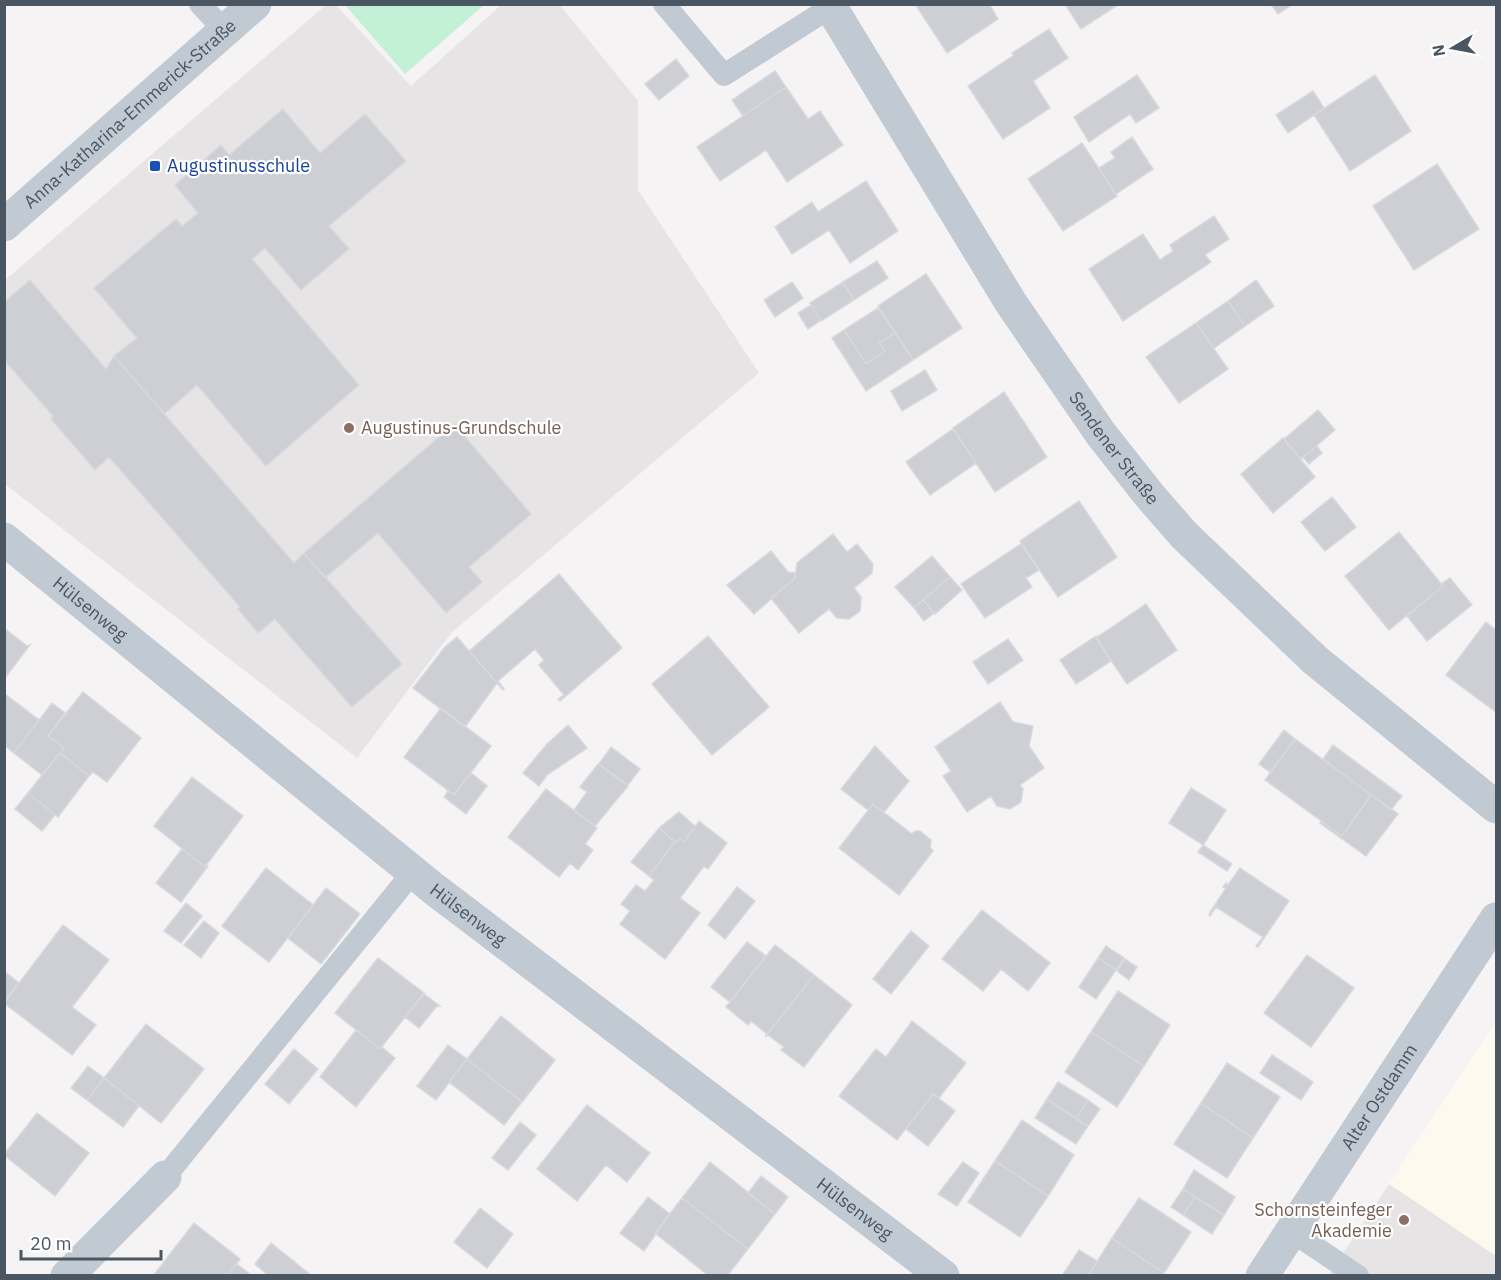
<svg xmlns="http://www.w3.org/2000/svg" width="1501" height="1280" viewBox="0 0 1501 1280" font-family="'IBM Plex Sans',sans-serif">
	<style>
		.commercial { fill: #fdf9ef }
		.education { fill: #e6e4e5 }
		.green { fill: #c3f1d5 }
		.building { fill: #cdcfd5; stroke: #d7d9de; stroke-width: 1.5 }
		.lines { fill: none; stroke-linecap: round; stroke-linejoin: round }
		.service { stroke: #c1cad2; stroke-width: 22 }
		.minor { stroke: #c1cad2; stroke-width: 33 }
		.transit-dot { fill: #1a4fb4; stroke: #fff; stroke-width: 2 }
		.education-dot { fill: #8d6e63; stroke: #fff; stroke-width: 2 }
		.labels { text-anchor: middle; stroke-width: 4.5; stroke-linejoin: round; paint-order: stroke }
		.street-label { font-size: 18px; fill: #4a5661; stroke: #fff }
		.transit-label { font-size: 18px; fill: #164399; stroke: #fff; text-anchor: start }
		.education-label { font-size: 18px; fill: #785e54; stroke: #fff; text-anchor: start }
	</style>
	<rect width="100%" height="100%" fill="#f5f3f3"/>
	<!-- commercial -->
	<path class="commercial" d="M1496,1021v235l-107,-72z"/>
	<!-- education -->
	<path class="education" d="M326,5h10l75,81 90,-81h59l78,96v89l121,183 -308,260 -94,125 -352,-274 -1,-203z
		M1389,1184l107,72v19l-168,1z"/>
	<!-- green -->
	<path class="green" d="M345,5h139l-79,69z"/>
	<!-- building -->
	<path class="building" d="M915,4h74l9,15 -51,34z
		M1065,4h54l-38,25z
		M1271,4h22l-15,10z
		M1049,29l19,29 -35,23 17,27 -47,31 -35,-53 46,-31 -2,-2z
		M676,59l13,17 -30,24 -14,-16z
		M775,71l11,16 -43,29 -11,-16z
		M1137,75l22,33 -23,15 -6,-9 -41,28 -15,-25z
		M1375,75l36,56 -61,40 -36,-56z
		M786,87l22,32 12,-8 23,34 -56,37 -21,-32 -46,31 -23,-34z
		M1313,91l11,17 -36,25 -12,-18z
		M283,109l37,44 45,-39 41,47 -77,65 20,23 -48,41 -36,-42 -13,11 107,126 -93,81 -69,-81 -33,29 -50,-58 23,-18 -43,-50 82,-69 6,7 16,-13 -23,-28 46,-40 8,10z
		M1132,137l21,32 -37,25 -17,-26 16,-10 -4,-6z
		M1082,143l35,53 -54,35 -35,-52z
		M1437,164l42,65 -65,41 -41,-64z
		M866,181l32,50 -48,32 -21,-33 -37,24 -17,-27 37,-25 6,10z
		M1214,216l15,23 -24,16 6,7 -88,59 -34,-52 54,-35 17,26 13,-9 -3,-6z
		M877,261l11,17 -34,22 -11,-18z
		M926,274l36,54 -49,32 -35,-54z
		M30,280l76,89 8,-13 180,207 10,-10 98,111 -50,43 -77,-88 -17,14 -20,-24 2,-2 -131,-150 -14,13 -44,-51 2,-3 -49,-56v-58z
		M1256,280l18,26 -29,20 -17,-25z
		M792,282l11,16 -28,19 -11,-17z
		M843,282l11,18 -33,21 -11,-18z
		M1228,301l17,25 -31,22 -18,-25z
		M811,305l10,15 -13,9 -10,-16z
		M878,308l17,25 -16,10 6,8 -19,13 -22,-34z
		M1196,323l32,46 -49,34 -33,-46z
		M844,330l22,34 19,-13 -6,-8 16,-10 18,27 -47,31 -34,-53z
		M925,370l12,20 -35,21 -11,-20z
		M1004,392l43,65 -52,35 -42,-64z
		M1318,410l17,20 -34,29 -17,-20z
		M454,424l77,90 -62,53 13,15 -36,31 -68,-80 -53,45 -21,-25z
		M953,429l23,34 -46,32 -24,-33z
		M1283,438l32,39 -42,36 -32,-39z
		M1317,446l5,7 -13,11 -6,-7z
		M1332,497l24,30 -31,24 -24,-29z
		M1079,501l38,56 -59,40 -38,-56z
		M1399,532l44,54 -54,44 -44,-54z
		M833,534l14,18 10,-8 16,20 -1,9 -18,15 7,9 -1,14 -11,8 -12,-1 -8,-9 -30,24 -28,-35 24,-20 2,-15z
		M1021,544l18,26 -13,8 6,9 -47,31 -24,-34z
		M771,551l17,21 7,1v5l-41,36 -27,-29z
		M932,556l18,21 -36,31 -19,-21z
		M559,574l63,74 -62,53 -2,-2 6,-4 -25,-30 5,-5 -9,-11 -37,32 6,8 -1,1 -34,-39z
		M950,577l12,13 -27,24 -12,-14z
		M1450,578l22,27 -45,36 -20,-25 36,-30 -2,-2z
		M923,600l11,13 -10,8 -10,-13z
		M1146,604l31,46 -50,34 -31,-46z
		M1486,622l10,8v82l-50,-37z
		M4,628l23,18 3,-1 -26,34z
		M708,636l61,71 -57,48 -60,-71z
		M1096,636l15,25 -35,23 -16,-24z
		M457,637l40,46 -32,44 -52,-39 32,-41z
		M1008,639l15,21 -35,24 -15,-22z
		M83,692l58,46 -34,44 -14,-10 -4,4 -29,-23 4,-5 -16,-12z
		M5,694l34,26 -25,33 -10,-8z
		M1000,702l13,20 20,4 -4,20 15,22 -24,17 3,4 -2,13 -11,7 -13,-3 -6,-10 -24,16 -24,-36 8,-5 -16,-24z
		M52,703l13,10 -17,23 16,12 -22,27 -28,-22z
		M441,708l50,38 -37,49 -50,-38z
		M568,725l19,23 -40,27 -8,11 -16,-13 24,-29z
		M1284,730l11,9 -25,33 -11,-8z
		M1295,739l76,56 -29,41 -77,-56z
		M1333,745l69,51 -11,14 -68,-51z
		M875,746l34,35 -25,31 -11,-8 -5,6 -27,-21z
		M611,747l29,22 -12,16 -29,-21z
		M60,753l29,23 -31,41 -30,-24z
		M598,764l30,22 -33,40 -21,-16 13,-18 -7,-5z
		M471,773l16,13 -21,28 -22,-17 4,-6 6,4z
		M192,777l51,39 -38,51 -51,-41z
		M1191,788l35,22 -23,35 -34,-22z
		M546,789l51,39 -12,16 8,6 -15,20 -8,-7 -11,14 -51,-40z
		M28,793l27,22 -13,16 -27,-22z
		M1371,795l27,19 -32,42 -46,-33 1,-2 21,15z
		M873,804l39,30 3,-3h5l11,9 -1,7 3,4 -34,44 -60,-47z
		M679,812l16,14 -11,16 -4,-3 -5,3 -16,-14z
		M699,821l28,22 -19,26 -4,-3 -24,32 20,15 -35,46 -45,-35 10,-13 -9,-7 15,-19 9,6 9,-11 -5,-4 26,-34 5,-3 4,3z
		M659,828l16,14 -26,34 -18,-14z
		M1203,845l29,19 -5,7 -29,-19z
		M182,849l23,18 1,-3 2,2 -27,36 -25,-19z
		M266,868l47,37 -44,57 -47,-36z
		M1240,868l49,33 -31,46 -2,-1 7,-9 -47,-30 -6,9 -1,-2 17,-26 -3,-1 3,-4 2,2z
		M737,887l18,14 -30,38 -17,-14z
		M326,888l34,26 -39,50 -33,-26z
		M186,903l16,13 -21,27 -17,-12z
		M982,910l68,53 -22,28 -27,-22 -18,22 -41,-32z
		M204,921l15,12 -18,25 -17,-13z
		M63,925l46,35 -37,47 24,18 -24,30 -68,-52z
		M911,931l18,15 -38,48 -18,-15z
		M747,942l19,14 -36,46 -19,-15z
		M775,945l39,30 -49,62 2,-3 -16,-13 -3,4 -22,-18z
		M1106,946l18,12 -8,12 -18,-12z
		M1307,955l47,33 -43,59 -47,-34z
		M378,958l46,35 -44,56 -45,-36z
		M1098,958l18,12 -20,29 -17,-12z
		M1125,959l12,8 -8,13 -12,-9z
		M4,971l15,12 -15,18z
		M814,975l38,30 -48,62 -23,-17 3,-3 -16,-12 -3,2z
		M1118,991l52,34 -26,41 -53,-34z
		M424,994l16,12h-3l-18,22 -14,-11z
		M501,1016l54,44 -33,42 -55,-43z
		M912,1021l54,42 -27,35 -6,-4 -36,46 -58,-44 37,-47 10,8z
		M146,1024l58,45 -43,54 -57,-45z
		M356,1030l24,19 2,-2 13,11 -39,49 -36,-30z
		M1091,1032l53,34 -27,41 -52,-35z
		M448,1045l19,14 -31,41 -19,-14z
		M294,1049l24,20 -29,35 -24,-20z
		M1272,1055l41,27 -12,18 -41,-27z
		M467,1059l55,43 -18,23 -55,-43z
		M1227,1063l53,34 -27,41 -52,-35z
		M88,1066l16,12 -17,22 -16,-12z
		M104,1078l35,28 -16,21 -36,-27z
		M1058,1082l30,18 -12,19 -29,-20z
		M933,1094l22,17 -27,35 -22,-17z
		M1047,1099l41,27 -12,18 -41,-26z
		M1088,1100l12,9 -12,17 -12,-7z
		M1201,1103l52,35 -26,40 -53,-34z
		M587,1105l63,48 -23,29 -21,-17 -29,36 -40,-32z
		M37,1113l52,40 -34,43 -51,-41z
		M1022,1120l52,35 -26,41 -53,-35z
		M520,1122l16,13 -28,35 -16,-12z
		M995,1161l53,35 -28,41 -52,-35z
		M710,1162l65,52 -27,35 -66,-51z
		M963,1162l16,11 -22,33 -19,-12z
		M1194,1170l41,27 -11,18 -41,-26z
		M761,1176l27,21 -13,17 -27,-21z
		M1183,1189l12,8 -12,18 -12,-8z
		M648,1197l22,17 -26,37 -24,-18z
		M1195,1197l29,18 -12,19 -29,-19z
		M682,1198l66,51 -21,27h-18l-54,-43z
		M1139,1198l52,34 -27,41 -52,-35z
		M480,1208l33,26 -26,34 -33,-26z
		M194,1223l46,36 -13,17h-74z
		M1112,1238l52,35 -1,3h-75z
		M271,1243l41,33h-43l-14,-12z
		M1079,1250l18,11 -9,15h-26z
		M240,1259l-3,5 15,12h-25z"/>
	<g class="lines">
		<!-- service -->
		<path class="service" d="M200,4l25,27
			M664,4l60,71 107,-68
			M165,1177l248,-305
			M1291,1231l67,45"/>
		<!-- minor -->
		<g class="minor">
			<path id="s1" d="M829,4l182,299 90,131 49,62 34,39 131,125 181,147"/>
			<path id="s2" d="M4,225l251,-221"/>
			<path id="s3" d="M4,539l430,350 509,387"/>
			<path d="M67,1276l98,-99"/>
			<path id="s4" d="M1262,1276l234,-357"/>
		</g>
	</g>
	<!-- markers -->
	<rect class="transit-dot" x="149" y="160" width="12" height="12" rx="3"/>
	<g class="education-dot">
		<circle cx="349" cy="428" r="6"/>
		<circle cx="1404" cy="1220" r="6"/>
	</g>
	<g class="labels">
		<!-- street labels -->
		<g class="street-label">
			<text dy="6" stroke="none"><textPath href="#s2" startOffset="168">Anna-Katharina-Emmerick-Straße</textPath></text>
			<text dy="6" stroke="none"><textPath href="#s1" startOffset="528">Sendener Straße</textPath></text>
			<text dy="6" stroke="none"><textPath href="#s3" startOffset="111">Hülsenweg</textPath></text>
			<text dy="6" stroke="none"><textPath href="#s3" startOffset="597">Hülsenweg</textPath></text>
			<text dy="6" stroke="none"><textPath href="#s4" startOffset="214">Alter Ostdamm</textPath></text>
			<text dy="6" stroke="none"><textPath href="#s3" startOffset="1083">Hülsenweg</textPath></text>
		</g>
		<!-- transit labels -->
		<g class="transit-label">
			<text x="167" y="172">Augustinusschule</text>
		</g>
		<!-- education labels -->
		<g class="education-label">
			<text x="361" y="434">Augustinus-Grundschule</text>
			<text x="1392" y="1216" text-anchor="end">Schornsteinfeger<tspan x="1392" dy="21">Akademie</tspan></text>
		</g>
	</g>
	<!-- border -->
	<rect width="1501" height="1280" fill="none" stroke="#4a5661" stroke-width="12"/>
	<!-- north arrow -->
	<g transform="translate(1453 48) rotate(260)" stroke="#ffffff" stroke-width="4.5" paint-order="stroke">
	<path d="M0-4.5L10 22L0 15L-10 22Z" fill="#4a5661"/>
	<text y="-9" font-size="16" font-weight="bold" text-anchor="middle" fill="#4a5661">N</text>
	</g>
	<!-- scale -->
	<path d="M21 1250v9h140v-9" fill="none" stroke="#4a5661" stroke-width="3"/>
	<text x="30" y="1250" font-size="18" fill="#4a5661" stroke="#ffffff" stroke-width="4.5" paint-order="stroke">20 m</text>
</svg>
